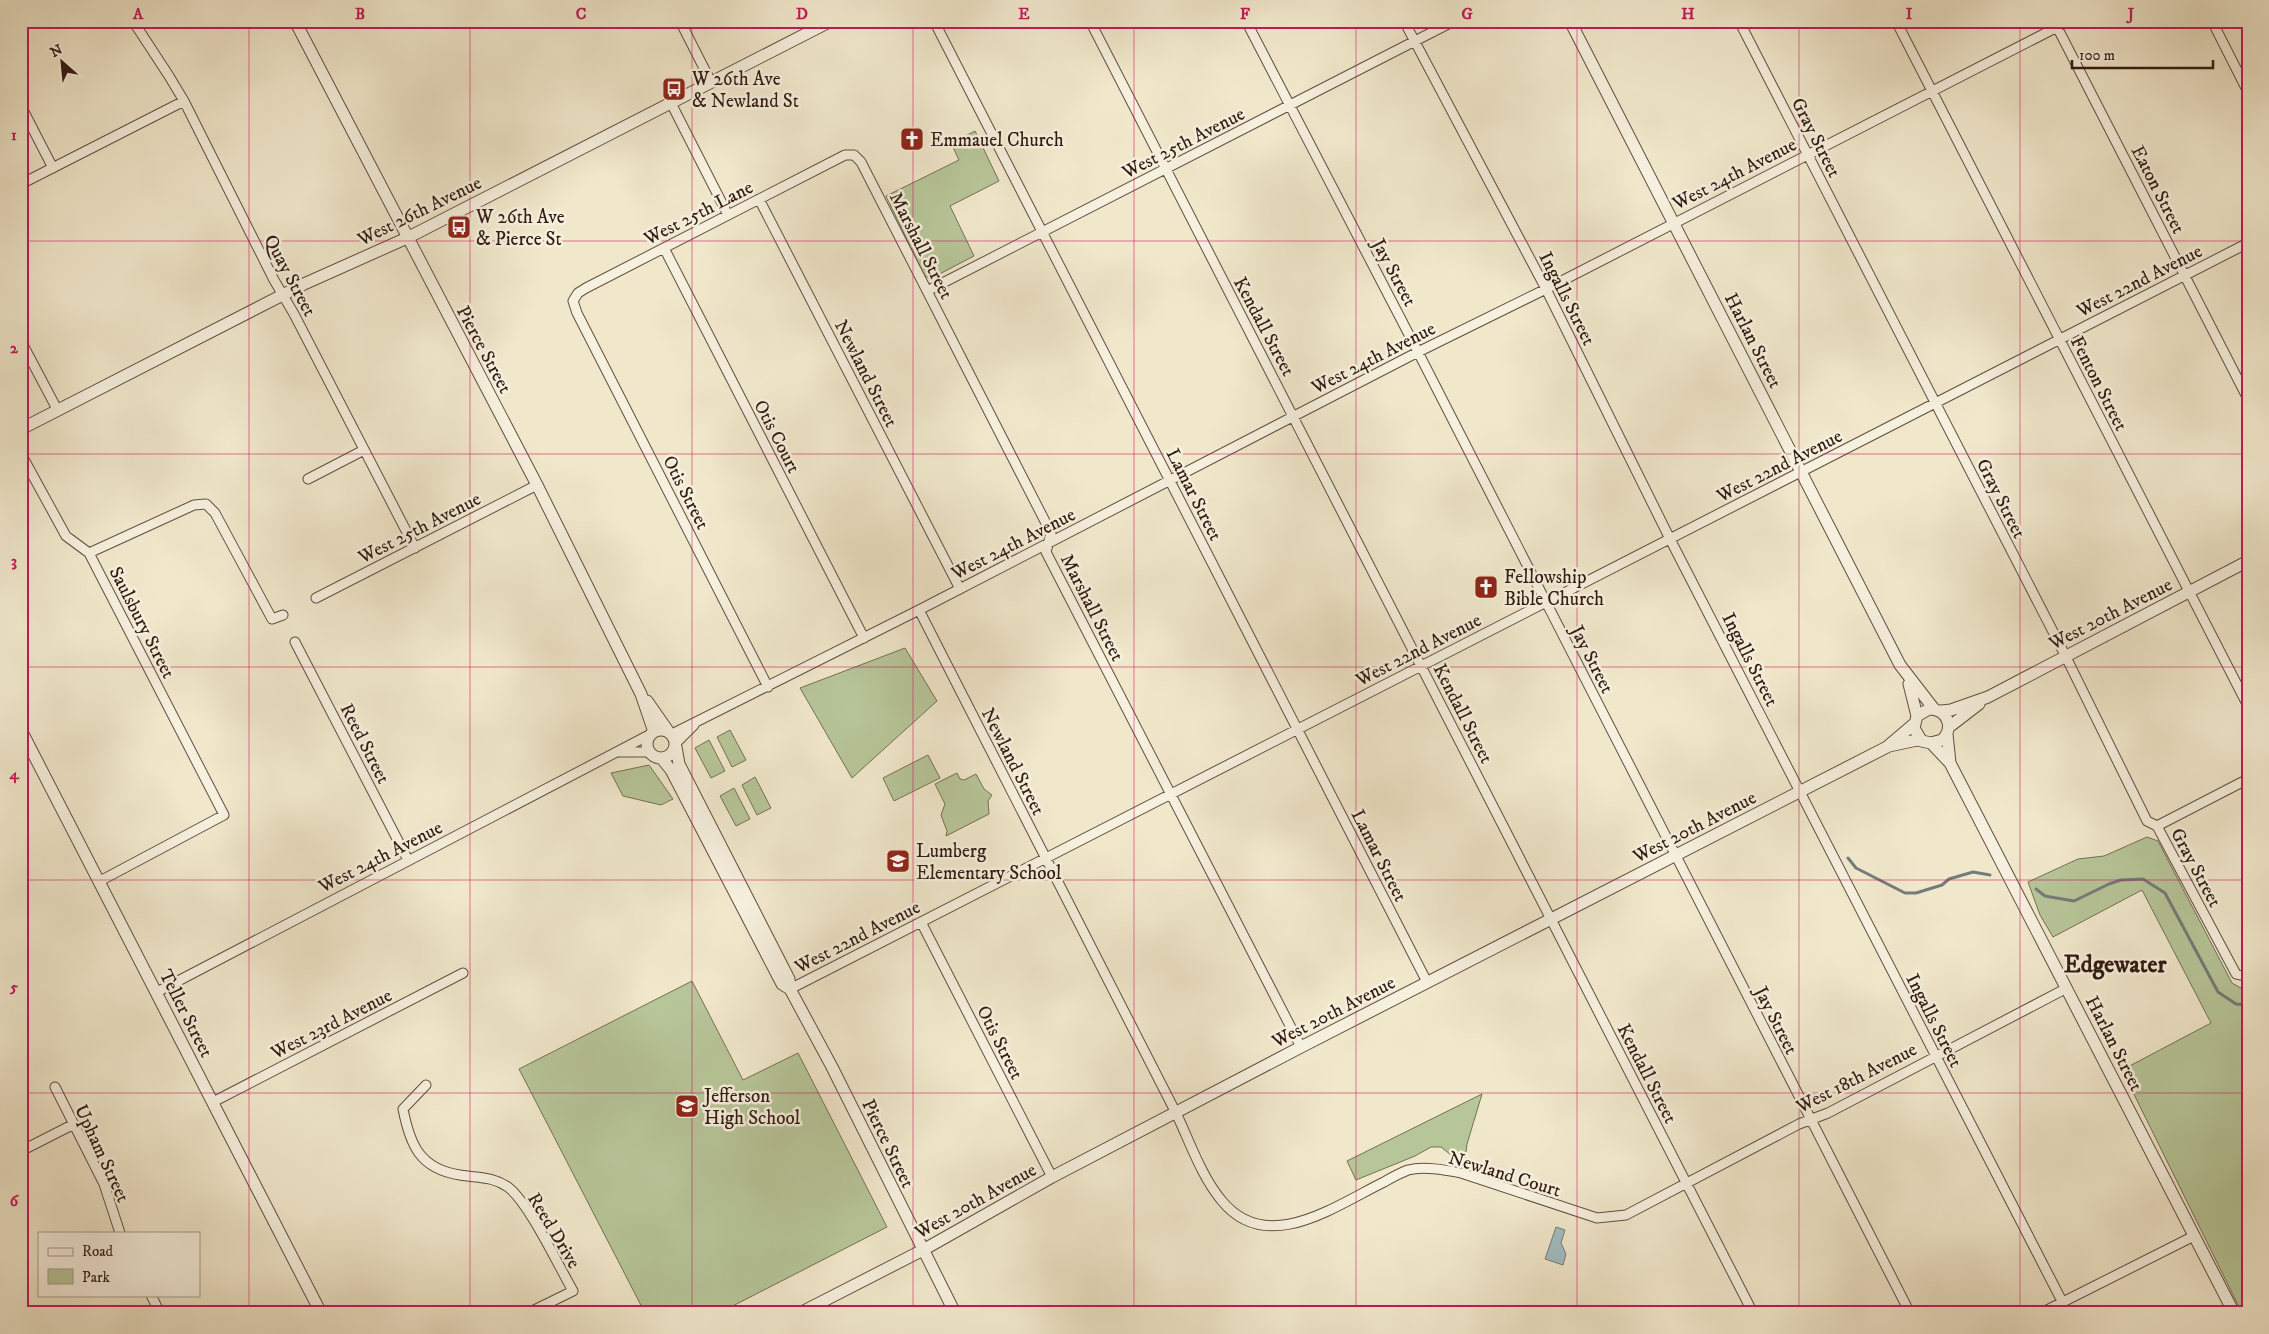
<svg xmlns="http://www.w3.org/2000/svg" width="2269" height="1334" viewBox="0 0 2269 1334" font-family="'IM FELL DW Pica',serif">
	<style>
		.green { fill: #b7c699; stroke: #747055 }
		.water { fill: #a0bdc2; stroke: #747c7b }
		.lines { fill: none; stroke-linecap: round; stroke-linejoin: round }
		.stream { stroke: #747c7b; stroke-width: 3 }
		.minor-casing { stroke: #614e40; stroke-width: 11 }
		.tertiary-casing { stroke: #614e40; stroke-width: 13 }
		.minor { stroke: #f6f0de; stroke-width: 9 }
		.tertiary { stroke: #f6f0de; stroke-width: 11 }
		.grid { fill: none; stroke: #c2185b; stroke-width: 1; stroke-opacity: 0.55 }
		.labels { text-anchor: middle; stroke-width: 5; stroke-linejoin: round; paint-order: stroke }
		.poi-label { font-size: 19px; fill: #311a11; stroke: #f6f0de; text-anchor: start }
		.street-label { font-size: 19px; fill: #311a11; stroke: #f6f0de }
		.district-label { font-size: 24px; font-weight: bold; fill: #311a11; stroke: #f6f0de }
		.neatline { fill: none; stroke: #c2185b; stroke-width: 2 }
		.grid-label { font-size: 16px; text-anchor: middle; font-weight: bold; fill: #c2185b }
	</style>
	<rect width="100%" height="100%" fill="#f1e8cc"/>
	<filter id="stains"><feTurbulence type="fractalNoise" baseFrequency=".004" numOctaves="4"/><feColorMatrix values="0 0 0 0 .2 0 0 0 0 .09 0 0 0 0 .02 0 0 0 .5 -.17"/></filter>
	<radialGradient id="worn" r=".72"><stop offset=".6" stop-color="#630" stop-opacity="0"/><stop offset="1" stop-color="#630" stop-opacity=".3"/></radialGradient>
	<!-- green -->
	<path class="green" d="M975,131l24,50 -49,25 24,50 -44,23 -6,-4 -38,-79 73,-36 -8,-17z
		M905,648l32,53 -85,77 -52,-90z
		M730,730l16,30 -14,7 -15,-30z
		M709,740l16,31 -14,7 -16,-30z
		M928,755l12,23 -46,23 -11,-23z
		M649,765l24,34 -12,6 -38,-9 -12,-23z
		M957,773l3,6 4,1 12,-6 8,15 8,6 -4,6 1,13 -43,22 1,-5 -6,-16 4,-11 -10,-20z
		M755,777l16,31 -14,7 -15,-30z
		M734,788l16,31 -14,7 -16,-30z
		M2147,837l11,4 74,142 16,9v321h-6l-120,-243 89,-47 -69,-133 -89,47 -13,-22 -12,-33 50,-23 26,-3z
		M692,981l51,99 55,-27 89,174 -168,86h-74l-126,-244z
		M1482,1094l-15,50 -2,16 -4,3 -20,-16h-10l-16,9 -59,24 -9,-19z"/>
	<!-- water -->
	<path class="water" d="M1556,1227l9,3 -4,13 5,11 -3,11 -18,-6z"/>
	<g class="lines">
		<!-- stream -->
		<path class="stream" d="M1848,858l8,10 49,25h11l26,-8 7,-6 24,-7 17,3
			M2036,889l9,7 29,5 35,-17 12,-4 22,-1 22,14 53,99 18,12 12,1"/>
		<!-- minor casing -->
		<g class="minor-casing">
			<path id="minor" d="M133,21l36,55 15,25 90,179 20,34 121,234
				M680,21l31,61
				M934,21l493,961
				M1090,21l663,1292
				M1246,21l172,331 492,961
				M1404,21l142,268 124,250 398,774
				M1739,21l326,634 82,166 10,5 79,148 12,3
				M1896,21l352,685
				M2054,21l194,378
				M2212,21l36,71
				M671,103l57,112
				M21,106l32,62
				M21,184l163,-83
				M759,199l201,390
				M664,248l200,390
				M927,291l527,-270
				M21,341l37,70
				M21,454l45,82 23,17 135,262 -124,66
				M308,479l56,-29
				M89,553l105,-48 12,-1 9,9 57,106 11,-4
				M316,598l221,-113
				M919,610l257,503c14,29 25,63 46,88 45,55 113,5 162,-19 7,-4 16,-9 24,-12 16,-4 37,0 53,3l136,45 29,-3 173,-91 29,-11 239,-125
				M295,642l113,218
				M768,687l-191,-374 -4,-12 5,-8 8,-5 259,-133h9l7,7 190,371 -5,19 255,495
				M672,734l247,-124 499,-258 128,-63 523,-268
				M676,743l18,-18
				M620,752h30
				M21,757l11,-6
				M2157,826l91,-47
				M921,922l131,255
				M790,989l1458,-746
				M157,992l494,-258
				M426,1085l-23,24c7,36 17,60 57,66 17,3 32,1 48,12 21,16 50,78 65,104l-45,22
				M55,1087l49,97 16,49
				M213,1102l250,-129
				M21,1151l53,-27
				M151,1295l9,18
				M2041,1313l153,-77"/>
		</g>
		<!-- tertiary casing -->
		<g class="tertiary-casing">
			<path id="tertiary" d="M295,21l242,464 104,209 13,38
				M1570,21l330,644 34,44
				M21,429l283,-145 103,-46 424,-217
				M1909,684l8,32
				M647,701l21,30
				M1941,711l10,-1 37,-13 260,-136
				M1949,727l30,-23
				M647 744a14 14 0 1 1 28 0a14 14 0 1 1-28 0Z
				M21,730l300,583
				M1947,734l3,29
				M1931,743l19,20 284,550
				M1889,746l28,-6 14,3 11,-3c13,-13 5,-31 -13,-31l-12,7 -3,12 7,12
				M676,747l3,17 110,215 1,10 42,78 123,246
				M662,759l9,11 111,214 8,5
				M800,1313l123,-63 129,-73 249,-130 586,-300 27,-23"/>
		</g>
		<!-- minor -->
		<use href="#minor" class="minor"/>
		<!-- tertiary -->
		<use href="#tertiary" class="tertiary"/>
	</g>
	<!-- grid -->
	<path class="grid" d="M249,21v1292M470,21v1292M692,21v1292M913,21v1292M1134,21v1292M1356,21v1292M1577,21v1292M1799,21v1292M2020,21v1292M21,241h2227M21,454h2227M21,667h2227M21,880h2227M21,1093h2227"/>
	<!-- icons -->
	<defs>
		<g id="bus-square" transform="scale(1.25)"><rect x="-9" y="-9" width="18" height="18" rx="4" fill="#8f2418" stroke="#f6f0de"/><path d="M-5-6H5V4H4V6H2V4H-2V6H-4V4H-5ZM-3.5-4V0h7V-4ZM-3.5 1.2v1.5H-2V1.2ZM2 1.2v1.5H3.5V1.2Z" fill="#fff"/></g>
		<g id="church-square" transform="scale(1.25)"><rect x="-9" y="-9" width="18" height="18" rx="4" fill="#8f2418" stroke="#f6f0de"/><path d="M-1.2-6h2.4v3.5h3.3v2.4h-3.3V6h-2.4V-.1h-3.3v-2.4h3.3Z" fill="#fff"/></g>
		<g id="school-square" transform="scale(1.25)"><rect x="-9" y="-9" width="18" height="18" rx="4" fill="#8f2418" stroke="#f6f0de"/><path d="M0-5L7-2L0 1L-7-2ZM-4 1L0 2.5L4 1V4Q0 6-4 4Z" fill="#fff"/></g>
	</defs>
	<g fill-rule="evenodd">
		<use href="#bus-square" x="674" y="89"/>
		<use href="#church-square" x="912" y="139"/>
		<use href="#bus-square" x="459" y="227"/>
		<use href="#church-square" x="1486" y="587"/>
		<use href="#school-square" x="898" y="861"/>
		<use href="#school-square" x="687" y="1106"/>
	</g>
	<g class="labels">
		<!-- poi labels -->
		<g class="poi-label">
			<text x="692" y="85">W 26th Ave<tspan x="692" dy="22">&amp; Newland St</tspan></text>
			<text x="930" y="146">Emmauel Church</text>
			<text x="476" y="223">W 26th Ave<tspan x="476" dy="22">&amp; Pierce St</tspan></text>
			<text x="1504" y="583">Fellowship<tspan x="1504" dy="22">Bible Church</tspan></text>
			<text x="916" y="857">Lumberg<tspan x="916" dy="22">Elementary School</tspan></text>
			<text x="704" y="1102">Jefferson<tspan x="704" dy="22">High School</tspan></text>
		</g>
		<!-- street labels -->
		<g class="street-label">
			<text transform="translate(1817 137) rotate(63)" y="7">Gray Street</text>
			<text transform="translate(1183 142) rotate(-27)" y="7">West 25th Avenue</text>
			<text transform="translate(1734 173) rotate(-27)" y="7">West 24th Avenue</text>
			<text transform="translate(2159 189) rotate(63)" y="7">Eaton Street</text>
			<text transform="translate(419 210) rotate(-26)" y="7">West 26th Avenue</text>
			<text transform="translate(698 212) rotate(-27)" y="7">West 25th Lane</text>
			<text transform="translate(922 245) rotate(63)" y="7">Marshall Street</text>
			<text transform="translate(1395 272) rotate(62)" y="7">Jay Street</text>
			<text transform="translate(291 275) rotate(62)" y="7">Quay Street</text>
			<text transform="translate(2139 280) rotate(-27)" y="7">West 22nd Avenue</text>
			<text transform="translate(1568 298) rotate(63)" y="7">Ingalls Street</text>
			<text transform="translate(1265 326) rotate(62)" y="7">Kendall Street</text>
			<text transform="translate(1754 340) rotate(63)" y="7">Harlan Street</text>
			<text transform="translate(485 349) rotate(62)" y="7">Pierce Street</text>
			<text transform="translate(1373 357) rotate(-27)" y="7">West 24th Avenue</text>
			<text transform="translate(867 373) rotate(63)" y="7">Newland Street</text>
			<text transform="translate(2100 383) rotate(63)" y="7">Fenton Street</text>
			<text transform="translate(778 436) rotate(63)" y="7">Otis Court</text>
			<text transform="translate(1779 465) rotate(-27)" y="7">West 22nd Avenue</text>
			<text transform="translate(687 492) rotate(63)" y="7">Otis Street</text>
			<text transform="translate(1195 494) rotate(63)" y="7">Lamar Street</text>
			<text transform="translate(2002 498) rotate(63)" y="7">Gray Street</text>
			<text transform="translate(419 527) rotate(-27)" y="7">West 25th Avenue</text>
			<text transform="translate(1013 543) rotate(-27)" y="7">West 24th Avenue</text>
			<text transform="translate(1093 607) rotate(63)" y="7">Marshall Street</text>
			<text transform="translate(2110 613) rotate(-27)" y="7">West 20th Avenue</text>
			<text transform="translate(143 622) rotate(63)" y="7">Saulsbury Street</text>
			<text transform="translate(1418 649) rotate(-27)" y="7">West 22nd Avenue</text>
			<text transform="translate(1593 659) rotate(63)" y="7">Jay Street</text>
			<text transform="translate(1751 659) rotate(63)" y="7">Ingalls Street</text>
			<text transform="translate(1464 713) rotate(63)" y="7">Kendall Street</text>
			<text transform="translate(366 743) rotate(63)" y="7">Reed Street</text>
			<text transform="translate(1014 761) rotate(63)" y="7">Newland Street</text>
			<text transform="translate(1694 826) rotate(-27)" y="7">West 20th Avenue</text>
			<text transform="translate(1380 855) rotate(63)" y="7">Lamar Street</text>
			<text transform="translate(380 856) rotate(-27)" y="7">West 24th Avenue</text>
			<text transform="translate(2197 867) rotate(62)" y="7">Gray Street</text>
			<text transform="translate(857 936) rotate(-27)" y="7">West 22nd Avenue</text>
			<text transform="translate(1333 1011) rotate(-27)" y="7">West 20th Avenue</text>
			<text transform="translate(187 1013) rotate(63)" y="7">Teller Street</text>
			<text transform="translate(1777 1020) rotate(63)" y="7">Jay Street</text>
			<text transform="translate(1935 1020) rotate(63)" y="7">Ingalls Street</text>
			<text transform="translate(331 1023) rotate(-27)" y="7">West 23rd Avenue</text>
			<text transform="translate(1001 1042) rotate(63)" y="7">Otis Street</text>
			<text transform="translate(2115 1043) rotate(63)" y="7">Harlan Street</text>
			<text transform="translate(1648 1073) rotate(63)" y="7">Kendall Street</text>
			<text transform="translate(1856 1077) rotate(-27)" y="7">West 18th Avenue</text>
			<text transform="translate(889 1143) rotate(64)" y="7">Pierce Street</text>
			<text transform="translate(103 1153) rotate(65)" y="7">Upham Street</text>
			<text transform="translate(1505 1173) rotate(17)" y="7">Newland Court</text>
			<text transform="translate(975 1200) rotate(-29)" y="7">West 20th Avenue</text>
			<text transform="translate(555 1230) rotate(59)" y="7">Reed Drive</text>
		</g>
		<!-- district labels -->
		<g class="district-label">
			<text x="2115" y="972">Edgewater</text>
		</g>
	</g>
	<!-- margin -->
	<rect width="2269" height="1334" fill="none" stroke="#f1e8cc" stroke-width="55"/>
	<!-- legend -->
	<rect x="38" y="1232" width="162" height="65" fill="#f6f0de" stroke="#a79a8c"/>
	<rect x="48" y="1248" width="25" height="8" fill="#f6f0de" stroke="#a79a8c"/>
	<text x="82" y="1256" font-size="15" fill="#311a11">Road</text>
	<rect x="48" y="1269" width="25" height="15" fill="#b7c699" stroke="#a79a8c"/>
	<text x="82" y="1282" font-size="15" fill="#311a11">Park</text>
	<!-- north arrow -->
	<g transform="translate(62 62) rotate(333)" stroke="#f6f0de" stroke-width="4" paint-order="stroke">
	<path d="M0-4L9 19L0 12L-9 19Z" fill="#311a11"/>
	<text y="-8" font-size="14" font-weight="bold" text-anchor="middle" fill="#311a11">N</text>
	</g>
	<!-- scale -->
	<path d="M2072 60v8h141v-8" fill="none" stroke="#311a11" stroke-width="2.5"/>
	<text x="2079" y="60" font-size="15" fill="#311a11" stroke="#f6f0de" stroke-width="4" paint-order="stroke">100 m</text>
	<rect x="28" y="28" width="2214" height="1278" class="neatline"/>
	<g class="grid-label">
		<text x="138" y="19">A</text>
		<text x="360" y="19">B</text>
		<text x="581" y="19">C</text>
		<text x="802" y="19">D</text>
		<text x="1024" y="19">E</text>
		<text x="1245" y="19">F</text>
		<text x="1467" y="19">G</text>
		<text x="1688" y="19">H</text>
		<text x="1909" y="19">I</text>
		<text x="2131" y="19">J</text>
		<text x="14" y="140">1</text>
		<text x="14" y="353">2</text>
		<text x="14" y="566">3</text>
		<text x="14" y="779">4</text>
		<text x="14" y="992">5</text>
		<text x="14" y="1206">6</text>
	</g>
	<rect width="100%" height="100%" filter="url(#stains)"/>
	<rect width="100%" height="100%" fill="url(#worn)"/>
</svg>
